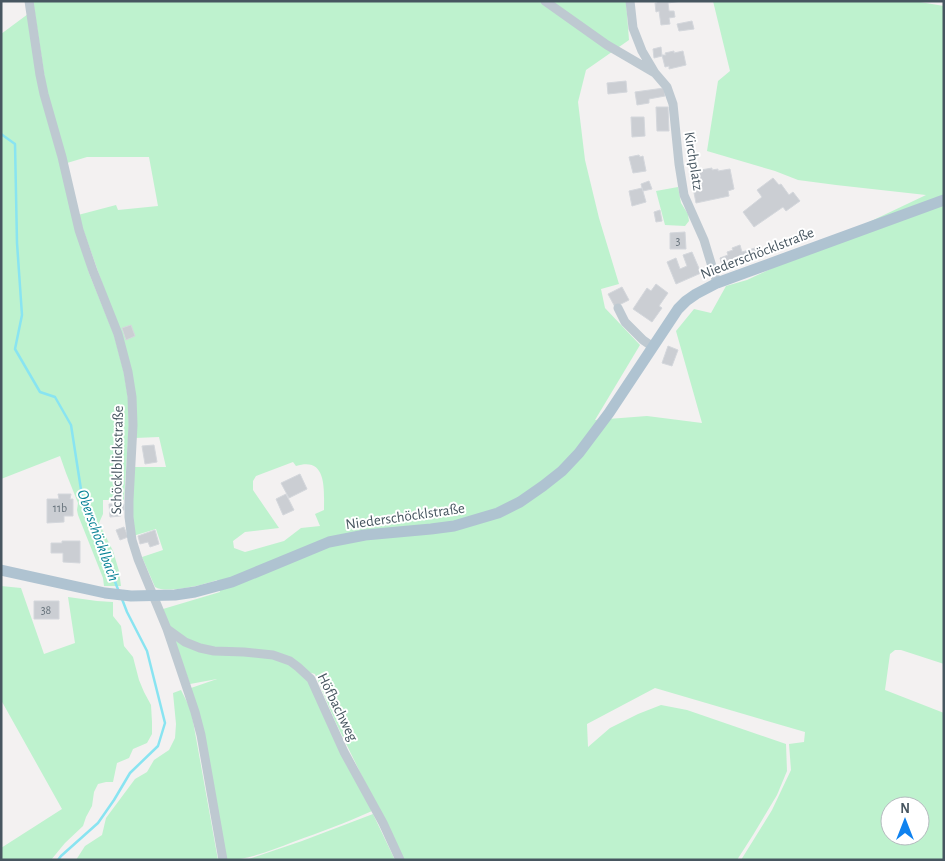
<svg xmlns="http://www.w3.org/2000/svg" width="945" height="861" viewBox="0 0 945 861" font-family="'Alegreya Sans',sans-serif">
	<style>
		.green { fill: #bef2ce; fill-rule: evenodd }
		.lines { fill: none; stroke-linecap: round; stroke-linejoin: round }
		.stream { stroke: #89e4f1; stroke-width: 2.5 }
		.building { fill: #cbced3; stroke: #d4d7dc }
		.minor { stroke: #bec9d1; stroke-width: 9 }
		.major { stroke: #afc3d1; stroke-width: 11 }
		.labels { text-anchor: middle; stroke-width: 4; stroke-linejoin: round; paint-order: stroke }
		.number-label { font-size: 12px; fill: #68747d }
		.street-label { font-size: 15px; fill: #475660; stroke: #fff }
		.water-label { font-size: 16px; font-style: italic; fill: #078295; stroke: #fff }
	</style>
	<rect width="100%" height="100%" fill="#f3f1f1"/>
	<!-- green -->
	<path class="green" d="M33,1h593l3,39 -43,30 -8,32 7,58 14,58 20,66 -18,5 4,19 35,37 -45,75 52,-4 55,7 -26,-92 18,-22 17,4 15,-27 21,-6 179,-85 -90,-10 -38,-5 -23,-9 -68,-20 11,-70 12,-10 -17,-70h201l30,5v658l-43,-14h-6l-5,4 -5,36 59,23v147h-203l31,-50 19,-40 -2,-26 15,-2 1,-10 -150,-44 -68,36 1,23 22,-19 28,-14 23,-9 26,5 99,34 1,27 -10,24 -24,40 -16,25h-334l-68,-139 -20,-47 -14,-4 7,9 64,132c-26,12 -52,21 -79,31 -21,8 -44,18 -67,18l-35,-172 26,-9 -27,5 -27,-75 57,-17 -3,-12c-14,5 -50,14 -62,7l-13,-30 21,-7 -7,-21 -23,7 -1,-69h34l-7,-30 -24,1 -19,-116 -38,-107 38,-10 2,5 40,-4 -9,-49h-62l-20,6 -20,-70zM293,462l3,4c31,-10 28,23 28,44l-9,4 5,12 -19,2 -17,13 -39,11 -11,-4 -1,-7 12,-9 34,-4 -26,-38v-9l3,-5zM890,806h30v30h-30z
		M28,14l23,117 38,142 25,62 10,38 4,25 1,27 -5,75h-21v14l-4,9 14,28 6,20 2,15h-17l-1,-8 -25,-63 -1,-5 1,-7 -12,-30 -6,-17 -59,23v-445z
		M678,187l3,16 7,11 1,7 -4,5 -20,-1 -9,-34z
		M1,586l20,2 23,66 31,-11 -7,-46 29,4 16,1v14l8,10 3,20 9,11 6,23 5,12 7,13 1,17v12l-5,9 -14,6 -4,9 -12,5 -4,19h-7l-8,2 -4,8 -2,14 -6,11 -3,9 -18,17 -14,17h-50v-12l61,-39 -61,-109z
		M181,690l10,20 27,150h-142l9,-14 17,-11 4,-17 29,-39 12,-7 7,-12 15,-10 6,-12 1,-14 -3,-31z
		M373,814l22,46h-149l56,-19z"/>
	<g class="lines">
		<!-- stream -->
		<path class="stream" d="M1,134l14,10 2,99 5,72 -7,34 25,43 15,5 16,28 11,71 37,96
			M58,860l3,-4 37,-33 16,-23 16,-27 28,-27 7,-23 -18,-72 -20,-39 -5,-13"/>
	</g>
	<!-- building -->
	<path class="building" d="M657,1h25l-14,2 1,8h5l1,6 -6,1 1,6 -9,1 -2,-14 -3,1 -1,-9h2z
		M692,21l2,8 -15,2 -2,-7z
		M661,47l1,9 -8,2 -1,-9z
		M674,51v2l9,-2 3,14 -17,4v-3l-4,1 -3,-12h4l-1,-2z
		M626,81l1,11 -19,2 -1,-11z
		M664,88l1,8 -16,3v4l-12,2 -2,-13z
		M656,107h12l1,24h-12z
		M631,117h13l1,19 -13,1z
		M639,155l1,2 3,-1 3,15 -13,2 -4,-16z
		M712,168v2l6,-1v2l12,-2 4,20 -6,2 1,5 -33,7 -6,-31z
		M773,178l6,7 2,-1 8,11 4,-3 7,9 -14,10 -3,-4 -29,20 -11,-15 19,-15 -5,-7z
		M649,181l3,8 -9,2 -2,-7z
		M642,188l4,14 -14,4 -3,-15z
		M660,210l2,11 -6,1 -2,-10z
		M685,232l1,17h-16v-16z
		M740,245l2,7 13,-4 3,9 -35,12 -3,-11 8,-3 -1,-3 6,-2 -1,-2z
		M692,252l9,21 -25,11 -9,-22 9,-4 4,11 7,-3 -4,-11z
		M656,284l12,9 -9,13 3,2 -10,14 -19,-13 14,-21 4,3z
		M622,287l7,13 -14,7 -7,-13z
		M131,325l4,11 -9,4 -4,-12z
		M668,346l10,4 -6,16 -10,-3z
		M154,445l3,17 -12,2 -3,-18z
		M300,474l7,15 -18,9 -8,-15z
		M58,494h13l-1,5h3v17h-9v6l-17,1v-24h12z
		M286,494l8,16 -11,5 -7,-16z
		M109,504h15v6h-3v6l-11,1z
		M124,527l4,10 -8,3 -4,-10z
		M155,530l4,14 -9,3 -2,-5 -8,2 -2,-8z
		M62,541h18v22l-17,-1v-9h-12v-10h11z
		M34,601h25v18h-25z"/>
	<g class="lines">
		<!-- minor -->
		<path class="minor" d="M29,1l11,74 4,19 18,63 17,73 14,41 25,63 10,38 4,25 1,28 -4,75v17l3,23 6,19 29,70 28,83 6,23 22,125
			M545,1l62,44 48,28
			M630,1l3,27 9,23 13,22 12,14 6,17 6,60 5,31 20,45 13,43
			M618,308l7,14 18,18 10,7
			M167,629l18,13 15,6 14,3 30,1 29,3 17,6 8,6 13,12 33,73 39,71 17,37"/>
		<!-- major -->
		<path class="major" d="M1,570l104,23 26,3 44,-1 20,-3 37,-10 97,-40 36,-7 66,-6 23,-3 44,-13 22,-11 23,-16 19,-15 17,-18 30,-40 69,-104 8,-8 10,-7 21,-11 227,-83"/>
	</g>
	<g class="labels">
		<!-- number labels -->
		<g class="number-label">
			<text x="678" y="245">3</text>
			<text x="60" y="512">11b</text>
			<text x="46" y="614">38</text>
		</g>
		<!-- street labels -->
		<g class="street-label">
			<text transform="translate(694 161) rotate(81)" y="5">Kirchplatz</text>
			<text transform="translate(757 253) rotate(-21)" y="5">Niederschöcklstraße</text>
			<text transform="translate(117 460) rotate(-89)" y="5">Schöcklblickstraße</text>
			<text transform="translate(405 516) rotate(-8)" y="5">Niederschöcklstraße</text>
			<text transform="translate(338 707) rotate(64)" y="5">Höfbachweg</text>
		</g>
		<!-- water labels -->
		<g class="water-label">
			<text transform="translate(99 535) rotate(70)" y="6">Oberschöcklbach</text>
		</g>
	</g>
	<!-- border -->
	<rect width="945" height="861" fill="none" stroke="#475660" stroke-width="5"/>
	<!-- north arrow -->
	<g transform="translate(905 821)"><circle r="24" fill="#ffffff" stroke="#b5bbbf"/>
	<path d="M0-4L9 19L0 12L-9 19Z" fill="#0f82ef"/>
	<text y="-8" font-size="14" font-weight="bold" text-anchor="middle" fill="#475660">N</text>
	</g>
</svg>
